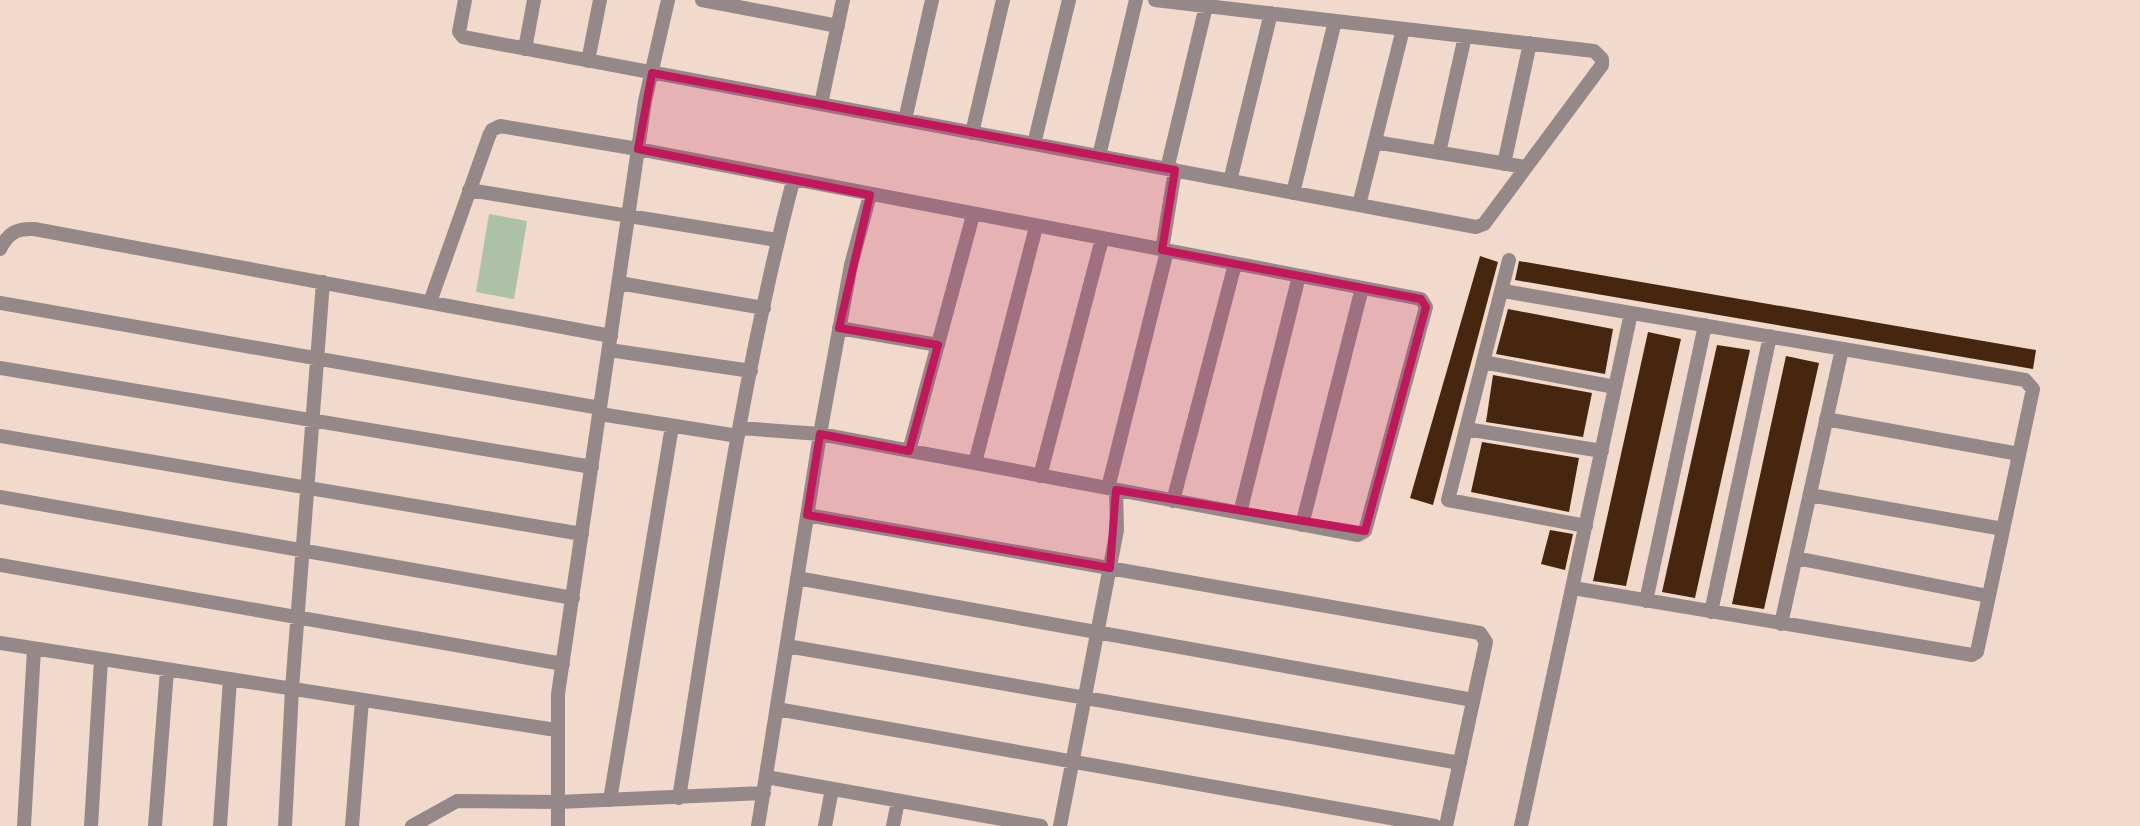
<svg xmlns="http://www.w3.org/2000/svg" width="2140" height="826" viewBox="0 0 2140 826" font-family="'Roboto Serif',serif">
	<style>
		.green { fill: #adc1a6 }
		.building { fill: #472610 }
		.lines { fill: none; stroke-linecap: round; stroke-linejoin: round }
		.street { stroke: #948889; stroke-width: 14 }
		.marked { fill: #c2185b; fill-opacity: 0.2; stroke: #c2185b; stroke-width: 8; stroke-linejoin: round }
	</style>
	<rect width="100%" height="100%" fill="#f1d9cb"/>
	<!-- green -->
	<path class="green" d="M489,214l38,7 -13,78 -38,-7z"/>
	<!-- building -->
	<path class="building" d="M1480,256l18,6 -65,243 -23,-7z
		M1519,261l517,89 -3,19 -518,-89z
		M1508,309l105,20 -8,45 -109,-20z
		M1648,332l33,7 -55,247 -33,-5z
		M1717,345l33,5 -55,248 -33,-6z
		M1786,356l33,7 -55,246 -32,-5z
		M1493,375l99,18 -9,44 -97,-15z
		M1482,442l97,16 -10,54 -98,-20z
		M1550,530l23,4 -8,36 -24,-6z"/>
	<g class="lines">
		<!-- street -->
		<path class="street" d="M465,0l-6,32 4,5 1013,190 8,-3 118,-159v-6l-8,-8 -439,-51
			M702,0l136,26
			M525,49l9,-49
			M588,61l12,-61
			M821,104l22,-104
			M905,120l27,-120
			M972,133l31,-133
			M1375,142l150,25
			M1034,144l35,-144
			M1439,153l26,-117
			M1099,156l37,-156
			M1504,164l26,-121
			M1167,169l39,-163
			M1230,181l41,-168
			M469,190l308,50
			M1293,193l42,-172
			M1359,205l44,-176
			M0,249c8,-16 17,-21 34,-20l577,107
			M1162,250l13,-80
			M1509,260l-61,240 138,26
			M619,283l145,25
			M1503,291l522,89 8,9 -56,263 -5,3 -399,-67
			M430,302l59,-166 3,-6 8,-4 138,23 783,150 5,8 -61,224 -7,4 -538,-101 -80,-6
			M0,303l600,105
			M839,328l99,17
			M609,350l142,21
			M1483,362l132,25
			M0,368l592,99
			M600,414l138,22
			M1826,419l193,35
			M1466,429l136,22
			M0,436l582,98
			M909,451l64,-236
			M975,463l61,-236
			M1040,476l62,-237
			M1108,488l59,-237
			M1810,495l193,34
			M0,497l573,101
			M1173,501l62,-237
			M1240,513l59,-237
			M807,515l673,118 6,9 -40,184
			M1302,525l60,-237
			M1796,558l192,38
			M0,565l563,99
			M797,578l676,122
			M1646,601l59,-276
			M1711,612l59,-276
			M1781,624l61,-275
			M0,643l556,87
			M787,646l673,117
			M777,709l658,117
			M766,777l275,49
			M679,798c33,-206 61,-415 114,-617
			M610,800l62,-374
			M24,826l10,-177
			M91,826l10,-166
			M155,826l12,-156
			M220,826l10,-147
			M285,826l7,-137 31,-407
			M352,826l10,-126
			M412,826l45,-25 101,1 206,-9
			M558,826v-132l87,-593 23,-101
			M758,826l62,-392 31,-169 19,-70
			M825,826l7,-37
			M893,826l5,-25
			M1060,826l57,-296 -1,-40
			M1521,826l110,-513"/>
	</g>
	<!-- marked area -->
	<path class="marked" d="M652,73l523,97 -13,80 259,49 5,8 -61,224 -249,-41 -6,78 -303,-53 13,-81 89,17 29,-106 -99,-17 31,-133 -232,-46z"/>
</svg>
